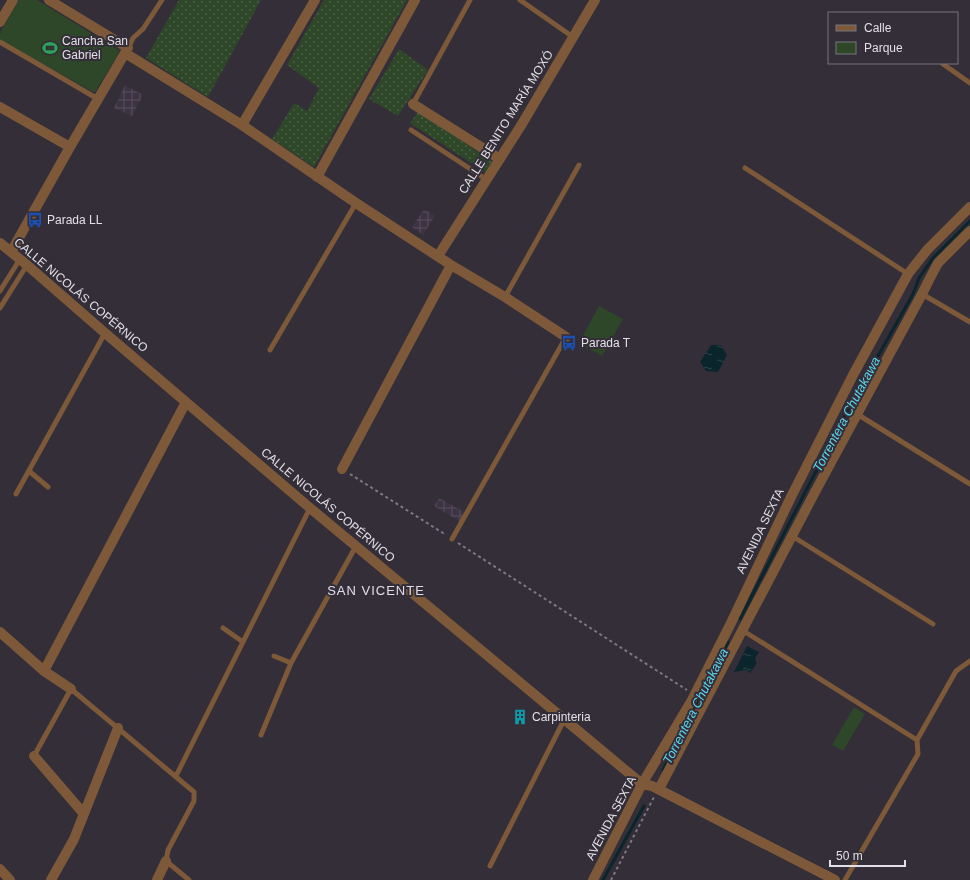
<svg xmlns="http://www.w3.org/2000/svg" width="970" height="880" viewBox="0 0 970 880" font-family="Helvetica,sans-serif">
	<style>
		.industrial { fill: url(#industrial-grid) }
		.grass { fill: url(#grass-dots) }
		.green { fill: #2e4729 }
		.water { fill: url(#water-ripples) }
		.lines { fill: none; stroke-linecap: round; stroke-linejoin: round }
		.stream { stroke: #0a252b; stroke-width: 3 }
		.path { stroke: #7d7982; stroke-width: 2; stroke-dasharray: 3 3; stroke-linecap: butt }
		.service { stroke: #7d593a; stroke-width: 5 }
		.minor { stroke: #7d593a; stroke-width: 10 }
		.tertiary { stroke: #7d593a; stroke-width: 10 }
		.labels { text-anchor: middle; stroke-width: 4; stroke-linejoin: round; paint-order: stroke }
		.poi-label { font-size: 12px; fill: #e2dfe6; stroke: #332e38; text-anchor: start }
		.street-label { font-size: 12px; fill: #e2dfe6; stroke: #332e38 }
		.water-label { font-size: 13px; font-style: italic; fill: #59d7f0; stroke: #332e38 }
		.neighbourhood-label { font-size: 13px; letter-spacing: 1px; fill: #e2dbea; stroke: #332e38 }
	</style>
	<defs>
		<pattern id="industrial-grid" width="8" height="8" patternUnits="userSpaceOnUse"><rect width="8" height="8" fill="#3d3343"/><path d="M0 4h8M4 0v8" fill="none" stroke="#59505e"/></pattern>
		<pattern id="grass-dots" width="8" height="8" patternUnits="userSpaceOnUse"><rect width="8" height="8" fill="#2e4729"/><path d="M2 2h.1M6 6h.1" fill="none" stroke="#4c6148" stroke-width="1.8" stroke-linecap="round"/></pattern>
		<pattern id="water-ripples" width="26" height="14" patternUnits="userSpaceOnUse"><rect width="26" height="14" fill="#0a252b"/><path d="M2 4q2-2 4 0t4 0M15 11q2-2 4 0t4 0" fill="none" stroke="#2d444a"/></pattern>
	</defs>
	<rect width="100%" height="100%" fill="#332e38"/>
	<!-- industrial -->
	<path class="industrial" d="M125,85l18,10 -11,21 -18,-8z
		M424,209l11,7 -12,19 -11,-8z
		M439,498l27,15 -5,9 -27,-16z"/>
	<!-- grass -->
	<path class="grass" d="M179,0h82l-53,97 -62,-39z
		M324,0h83l-93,167 -42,-28 22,-36 13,8 12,-23 -32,-23z
		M399,49l29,21 -30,46 -29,-17z
		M418,112l74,49 -7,11 -75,-49z"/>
	<!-- green -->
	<path class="green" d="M19,0h18l83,51 -25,41h-2l-93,-52v-7z
		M599,306l24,13 -21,37 -23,-13z
		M854,707l11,7 -22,37 -11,-6z"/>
	<!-- water -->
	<path class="water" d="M711,345h10l6,10 -9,17 -12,-1 -6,-9z
		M747,646l12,6 -4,6 2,5 -7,10 -4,-3 -12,2z"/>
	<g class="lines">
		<!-- stream -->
		<path class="stream" d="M740,619l107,-208 66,-117 6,-16 14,-20 37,-37
			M663,770l65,-128
			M603,880l41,-74"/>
		<!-- path -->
		<path class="path" d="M350,474l96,61
			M458,543l229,147
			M611,880l43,-83"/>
		<!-- service -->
		<path class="service" d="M520,0l53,37
			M0,42l98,57
			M128,49l5,-11 10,-9 19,-29
			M943,64l27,19
			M413,104l57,-104
			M411,130l76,50
			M745,168l163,106
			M0,291l20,-32
			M922,294l48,28
			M505,297l74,-132
			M0,308l27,-43
			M270,350l86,-147
			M857,414l113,70
			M29,471l19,16
			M16,494l89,-161
			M792,536l141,88
			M452,539l114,-202
			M223,628l20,14
			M742,630l175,110
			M274,656l17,7
			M261,735l30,-72 65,-117
			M34,756l37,-67 123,103v9l-26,49 -2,11 23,19
			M176,776l134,-268
			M490,866l74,-146
			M845,880l73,-126 -1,-14 39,-69 14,-10"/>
		<!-- minor -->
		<path class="minor" d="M49,0l79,48
			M0,22l13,-22
			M413,104l87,55
			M0,107l70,40
			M242,125l73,-125
			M317,177l98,-177
			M0,243l27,22 78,68 205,175 332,276 10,2 183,94
			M11,252l59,-105 55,-94 117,72 114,78 95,62 54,32 61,40
			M438,256l84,-132 73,-124
			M342,469l109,-204
			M0,632l44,39 27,18
			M44,671l142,-269
			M34,756l50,58
			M0,869l10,11
			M51,880l23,-41 44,-111
			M157,880l9,-19"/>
		<!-- tertiary -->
		<path class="tertiary" d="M659,789l156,-297 107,-198 7,-14 9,-17 32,-32
			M593,880l49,-96 50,-84 39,-77 60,-126 62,-122 55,-101 19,-24 43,-43"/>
	</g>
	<!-- icons -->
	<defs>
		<g id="stadium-bare" transform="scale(1.2)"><path d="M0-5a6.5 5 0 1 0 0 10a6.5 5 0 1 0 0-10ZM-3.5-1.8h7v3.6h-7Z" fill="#2e9e5b" stroke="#332e38" stroke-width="2.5" paint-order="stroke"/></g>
		<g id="bus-bare" transform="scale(1.2)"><path d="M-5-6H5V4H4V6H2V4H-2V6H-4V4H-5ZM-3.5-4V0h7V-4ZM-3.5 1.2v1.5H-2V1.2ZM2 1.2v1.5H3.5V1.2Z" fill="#1a4fb4" stroke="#332e38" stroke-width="2.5" paint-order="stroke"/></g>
		<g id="building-bare" transform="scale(1.2)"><path d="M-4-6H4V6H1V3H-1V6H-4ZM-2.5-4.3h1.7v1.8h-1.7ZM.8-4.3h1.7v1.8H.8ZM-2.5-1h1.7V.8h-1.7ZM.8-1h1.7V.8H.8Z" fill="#0f9aa8" stroke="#332e38" stroke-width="2.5" paint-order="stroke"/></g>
	</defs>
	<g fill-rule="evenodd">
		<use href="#stadium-bare" x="50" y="48"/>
		<use href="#bus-bare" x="35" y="220"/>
		<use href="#bus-bare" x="569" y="343"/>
		<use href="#building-bare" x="520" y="717"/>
	</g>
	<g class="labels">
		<!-- poi labels -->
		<g class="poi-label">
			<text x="62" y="45">Cancha San<tspan x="62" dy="14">Gabriel</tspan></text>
			<text x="47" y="224">Parada LL</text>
			<text x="581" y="347">Parada T</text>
			<text x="532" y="721">Carpinteria</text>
		</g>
		<!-- street labels -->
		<g class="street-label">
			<text transform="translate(506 122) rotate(-58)" y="4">CALLE BENITO MARÍA MOXÓ</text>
			<text transform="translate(81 295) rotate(40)" y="4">CALLE NICOLÁS COPÉRNICO</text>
			<text transform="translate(328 505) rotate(40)" y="4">CALLE NICOLÁS COPÉRNICO</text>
			<text transform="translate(760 531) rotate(-64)" y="4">AVENIDA SEXTA</text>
			<text transform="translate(611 818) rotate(-62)" y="4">AVENIDA SEXTA</text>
		</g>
		<!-- water labels -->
		<g class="water-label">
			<text transform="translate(846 414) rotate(-62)" y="5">Torrentera Chutakawa</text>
			<text transform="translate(695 706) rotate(-63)" y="5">Torrentera Chutakawa</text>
		</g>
		<!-- neighbourhood labels -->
		<g class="neighbourhood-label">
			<text x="376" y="595">SAN VICENTE</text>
		</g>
	</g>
	<!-- legend -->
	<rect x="828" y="12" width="130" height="52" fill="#332e38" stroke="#79757e"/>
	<rect x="836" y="25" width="20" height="6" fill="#7d593a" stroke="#79757e"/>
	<text x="864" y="32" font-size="12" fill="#e2dfe6">Calle</text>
	<rect x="836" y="42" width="20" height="12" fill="#2e4729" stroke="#79757e"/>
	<text x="864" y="52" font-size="12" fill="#e2dfe6">Parque</text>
	<!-- scale -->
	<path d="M830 860v6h75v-6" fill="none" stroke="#e2dfe6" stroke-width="2"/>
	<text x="836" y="860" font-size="12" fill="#e2dfe6" stroke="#332e38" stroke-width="3" paint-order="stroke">50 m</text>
</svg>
